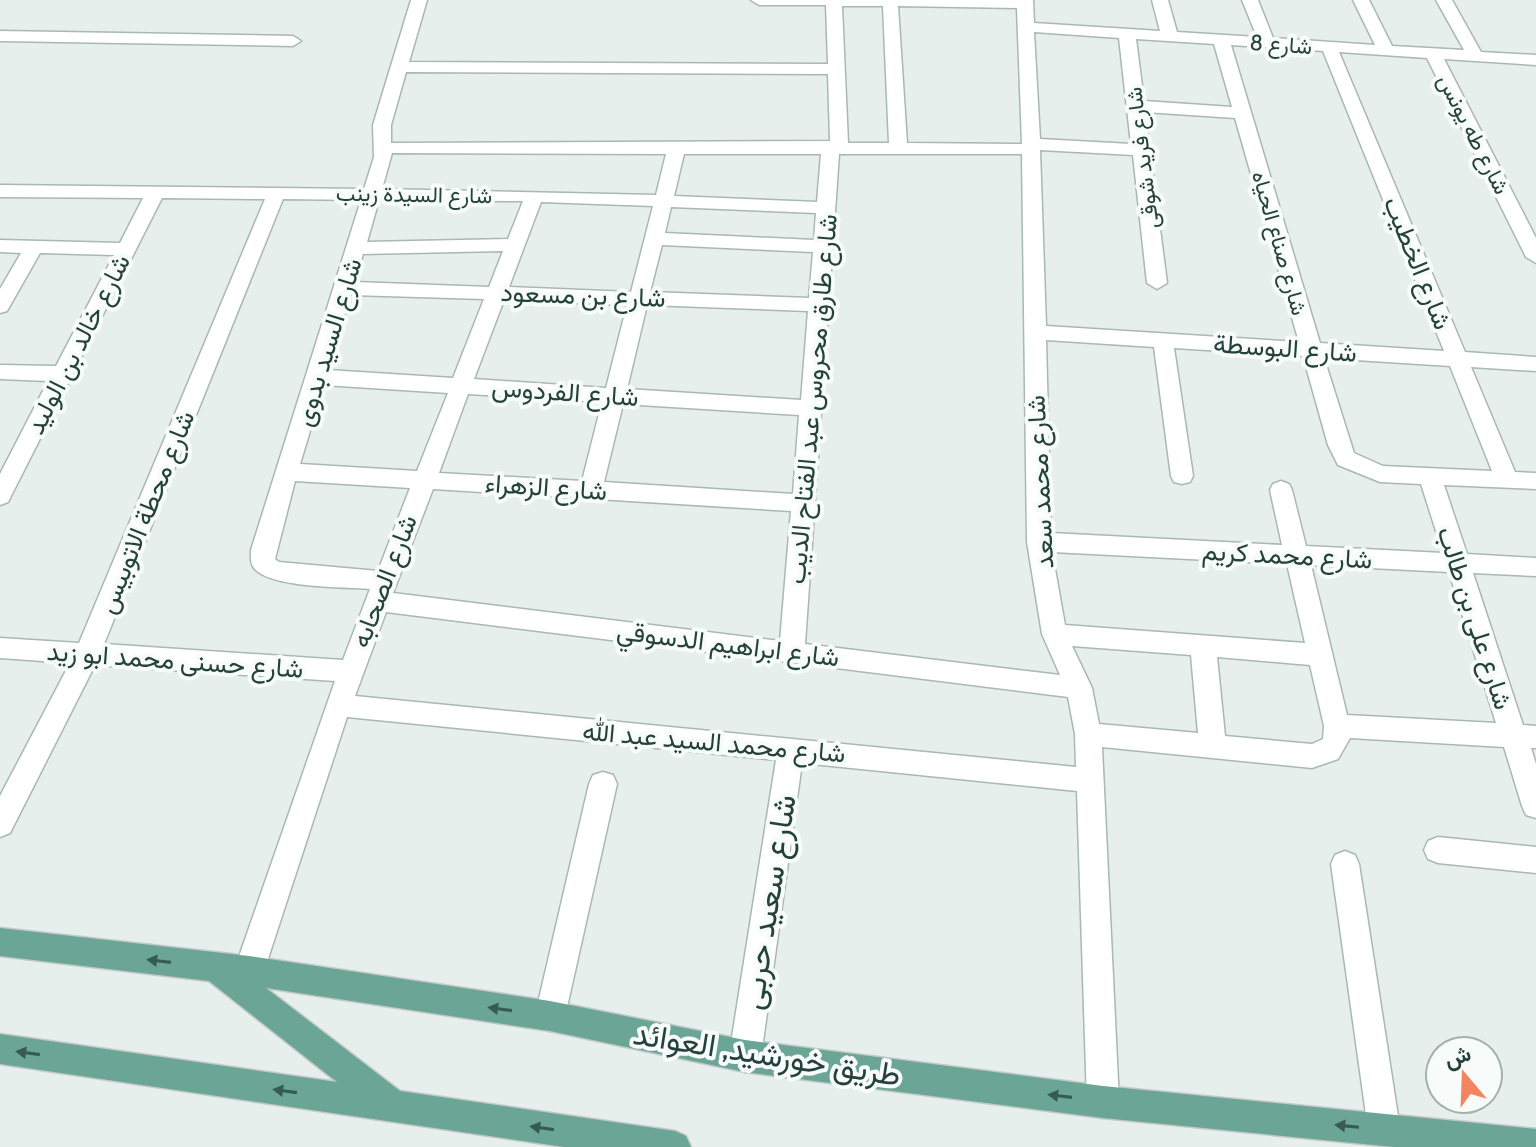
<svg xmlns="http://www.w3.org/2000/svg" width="1536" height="1147" viewBox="0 0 1536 1147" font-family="Cabin,Vazirmatn,sans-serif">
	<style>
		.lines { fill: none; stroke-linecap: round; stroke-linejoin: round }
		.minor-casing { stroke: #a8b8b2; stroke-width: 3 }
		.major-casing { stroke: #c2cac8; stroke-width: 3 }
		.minor { fill: #fff; fill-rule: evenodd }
		.major { fill: #6aa596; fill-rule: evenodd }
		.oneway { fill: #365b51 }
		.labels { text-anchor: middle; stroke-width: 8; stroke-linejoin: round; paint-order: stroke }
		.far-street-label { font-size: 22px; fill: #24423a; stroke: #f7fbf9 }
		.street-label { font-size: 26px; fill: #24423a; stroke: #f7fbf9 }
		.near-street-label { font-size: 32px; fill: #24423a; stroke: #f7fbf9 }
	</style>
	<rect width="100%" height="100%" fill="#e6efeb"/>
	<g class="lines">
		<!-- minor casing -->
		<g class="minor-casing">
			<path id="minor" d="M411,0h16l-18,62 419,2 -2,-59h-67l-8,-5h282l1,23 126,8 -8,-31h16l9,32 80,5 -15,-37h16l15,38 102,7 -22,-45h16l23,46 72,4 -28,-50h16l29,52 55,3v10l-92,-6 92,179v25l-10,-6 -99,-199 -88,-6 126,300 71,5v14l-65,-4 44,105 21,1v16l-92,-4 23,69 69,4v18l-63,-3 50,152 13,1v22h-5l5,16v54l-10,-3 -4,-9 -18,-59 -154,-9 -12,21 -26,9 -210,-21 17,355 -5,11 -11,5 -11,-5 -5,-11 -10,-311 -275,-28 -41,293 -5,11 -11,5 -11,-5 -5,-11 47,-296 -429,-43 -83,254 -4,10 -11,5 -11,-5 -4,-10 101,-290 -240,-16 -85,168 -10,4v-41l70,-133 -70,-5v-20l79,5 186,-444 -103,-1 -151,298 -3,6 -8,3v-31l48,-93 -48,-2v-14l56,1 58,-111 -74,-2 -33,58 -7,2v-24l21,-36 -21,-1v-12l120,3 23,-45 -143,-1v-12l364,4 10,-32 -1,-32zM842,6h41l6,137h-41zM898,6l119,2 5,136 -115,-1zM1034,32l85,6 12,106 -91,-5zM1136,39l78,5 18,63 -88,-6zM1231,45l92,6 121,300 -124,-8zM406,72l422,2 2,67 -439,2v-18zM1145,112l90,6 64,224 -253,-16 -6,-176 93,5 14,128 10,6 10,-6zM392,153l274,1 -10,41 -274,-6zM684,154h137l-4,48 -143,-6zM839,154h183l5,388 15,92 18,41 -255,-31zM283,199l78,1 -110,350c0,7 -1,13 3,18 15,20 91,19 116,21l-27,71 -239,-16zM379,200l144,1 -15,38 -141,3zM541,202l112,4 -22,86 -122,-5zM671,207l145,6 -2,27 -149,-7zM662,245l151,7 -4,46 -159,-6zM503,251l-14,36 -134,-5 8,-28zM351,295l133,4 -31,79 -125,-8zM504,300l123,5 -21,83 -132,-9zM647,305l161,6 -7,89 -174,-11zM1046,340l108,7 17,129 3,6 8,2 8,-2 3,-6 -19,-128 129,8 25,89 10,20 42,17 41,2 22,69 -137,-7 -14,-56 -3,-6 -8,-3 -8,3 -3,6 12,55 -231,-12zM1324,358l126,8 42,105 -109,-5 -29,-13zM324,385l124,8 -31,78 -117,-7zM468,394l134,8 -20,79 -143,-8zM623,404l176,11 -6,79 -189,-12zM295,481l115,7 -32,83 -99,-9 -4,-3zM433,489l358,22 -11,130 -387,-48zM1052,552l235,12 18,79 -240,-18zM1311,565l138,7 47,151 -149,-8zM386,612l682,85 7,37 1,33 -721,-71zM1072,646l119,9 7,78 -99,-9 -7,-36zM1217,657l93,8 14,61 -1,13 -11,5 -87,-8z
				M0,31l293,5 8,5 -8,5 -293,-5z
				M603,772l10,3 4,9 -52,232 -4,11 -11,4 -11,-4 -4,-11 54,-232 4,-9z
				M1438,837l98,10v26l-98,-10 -10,-4 -4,-9 4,-9z
				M1345,851l10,4 4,9 41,265 -5,11 -11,5 -11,-5 -5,-11 -37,-265 4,-9z"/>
		</g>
		<!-- major casing -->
		<g class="major-casing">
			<path id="major" d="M0,928l249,28 301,45 195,39 358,46 433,43v18h-142l-291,-29 -358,-46 -195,-41 -284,-43 134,103 275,40 11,5 5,11h-127l-564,-83v-30l337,48 -128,-101 -209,-25z"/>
		</g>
		<!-- minor -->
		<use href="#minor" class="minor"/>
		<!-- major -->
		<use href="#major" class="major"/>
	</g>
	<!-- one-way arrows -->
	<defs><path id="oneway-solid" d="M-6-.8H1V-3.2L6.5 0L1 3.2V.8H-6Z" transform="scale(2)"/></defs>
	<g class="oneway">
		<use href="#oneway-solid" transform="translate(159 961) rotate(-173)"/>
		<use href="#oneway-solid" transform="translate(500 1009) rotate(-172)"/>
		<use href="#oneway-solid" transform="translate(28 1053) rotate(-172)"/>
		<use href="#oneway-solid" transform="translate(285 1091) rotate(-172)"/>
		<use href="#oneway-solid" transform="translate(1060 1096) rotate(-173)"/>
		<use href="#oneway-solid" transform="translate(1347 1126) rotate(-174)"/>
		<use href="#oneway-solid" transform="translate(542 1128) rotate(-172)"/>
	</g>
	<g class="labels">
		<!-- far-street labels -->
		<g class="far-street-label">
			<text transform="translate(1281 44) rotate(4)" y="8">شارع 8</text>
			<text transform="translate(1474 134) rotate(63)" y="8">شارع طه يونس</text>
			<text transform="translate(1142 158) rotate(-97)" y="8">شارع فريد شوقى</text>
			<text transform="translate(414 194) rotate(1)" y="8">شارع السيدة زينب</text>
			<text transform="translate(1280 243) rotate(74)" y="8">شارع صناع الحياه</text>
		</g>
		<!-- street labels -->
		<g class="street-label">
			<text transform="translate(1418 263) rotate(68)" y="9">شارع الخطيب</text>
			<text transform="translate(583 295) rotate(2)" y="9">شارع بن مسعود</text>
			<text transform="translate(328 342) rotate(-73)" y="9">شارع السيد بدوى</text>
			<text transform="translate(78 344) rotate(-63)" y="9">شارع خالد بن الوليد</text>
			<text transform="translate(1285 348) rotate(4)" y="9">شارع البوسطة</text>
			<text transform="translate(565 392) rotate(4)" y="9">شارع الفردوس</text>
			<text transform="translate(812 399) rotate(-85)" y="9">شارع طارق محروس عبد الفتاح الديب</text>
			<text transform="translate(1040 482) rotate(-93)" y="9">شارع محمد سعد</text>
			<text transform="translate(546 487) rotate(4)" y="9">شارع الزهراء</text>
			<text transform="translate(146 512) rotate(-68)" y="9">شارع محطة الاتوبيس</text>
			<text transform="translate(1287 555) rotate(3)" y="9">شارع محمد كريم</text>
			<text transform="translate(384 581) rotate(-69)" y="9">شارع الصحابه</text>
			<text transform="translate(1475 618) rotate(72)" y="9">شارع على بن طالب</text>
			<text transform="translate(728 644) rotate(7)" y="9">شارع ابراهيم الدسوقي</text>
			<text transform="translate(175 660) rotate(4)" y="9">شارع حسنى محمد ابو زيد</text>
			<text transform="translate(714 742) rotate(5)" y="9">شارع محمد السيد عبد الله</text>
		</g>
		<!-- near-street labels -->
		<g class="near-street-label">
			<text transform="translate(768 902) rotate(-81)" y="11">شارع سعيد حربى</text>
			<text transform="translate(767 1054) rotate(9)" y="11">طريق خورشيد, العوائد</text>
		</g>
	</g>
	<!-- north arrow -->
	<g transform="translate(1464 1075) rotate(341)"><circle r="38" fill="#f7fbf9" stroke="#a3b1ad" stroke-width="2"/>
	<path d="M0-6L14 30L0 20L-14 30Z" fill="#f4845f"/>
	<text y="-12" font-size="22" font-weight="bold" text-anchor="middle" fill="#24423a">ش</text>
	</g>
</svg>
